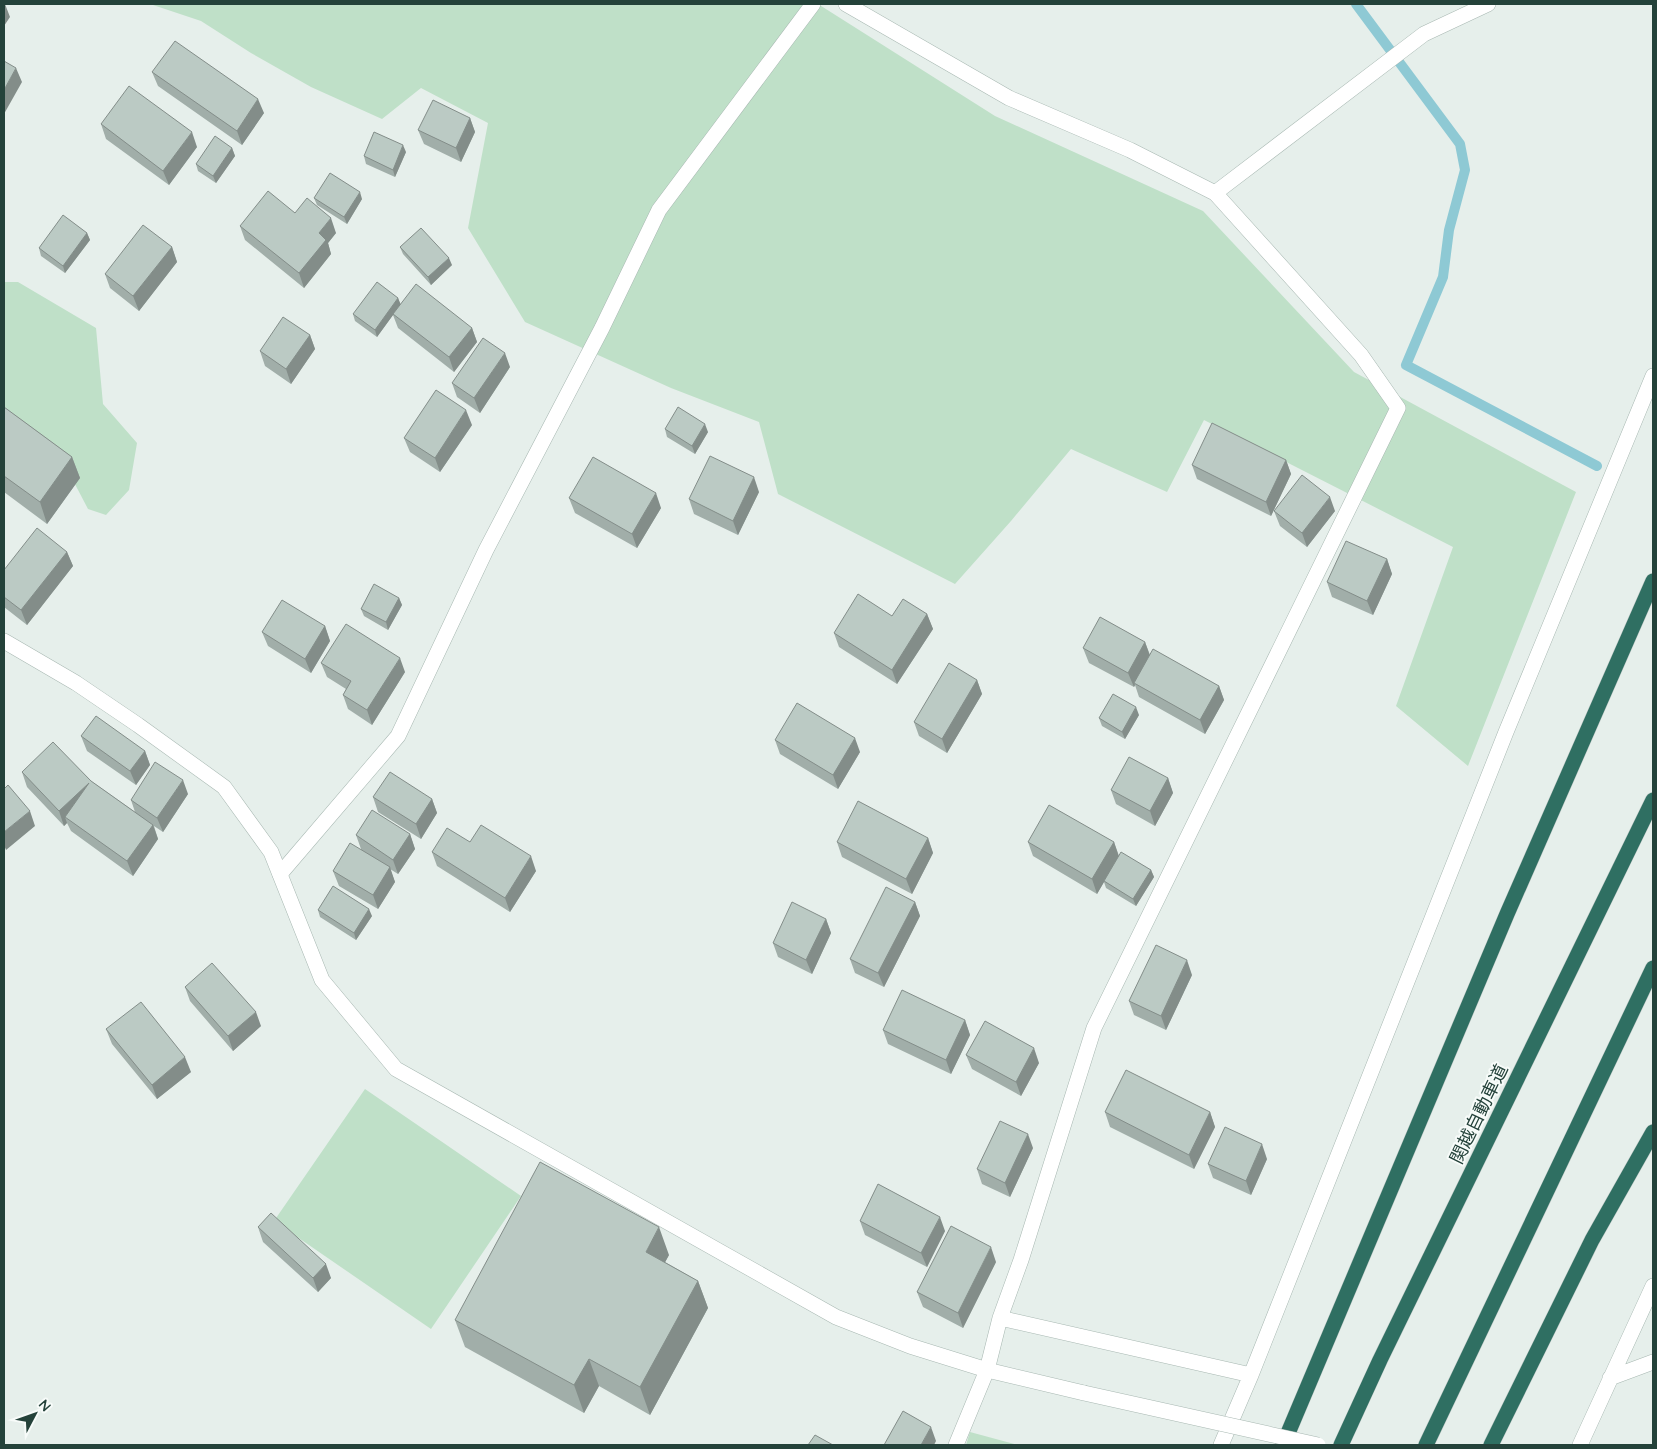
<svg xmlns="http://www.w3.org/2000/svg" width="1657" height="1449" viewBox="0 0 1657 1449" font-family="Quicksand,'Noto Sans JP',sans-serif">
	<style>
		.green { fill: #bfe0c8 }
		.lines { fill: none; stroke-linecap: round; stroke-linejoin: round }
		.stream { stroke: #8ec9d4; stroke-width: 10 }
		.minor-casing { stroke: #a8b8b2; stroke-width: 16 }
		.tertiary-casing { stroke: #a8b8b2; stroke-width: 16 }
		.motorway-casing { stroke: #c2cac8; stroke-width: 16 }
		.minor { stroke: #fff; stroke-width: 15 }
		.tertiary { stroke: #fff; stroke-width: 15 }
		.motorway { stroke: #2f6f62; stroke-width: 15 }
		.tertiary-bridge-casing { stroke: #a8b8b2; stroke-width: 16; stroke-linecap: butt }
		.tertiary-bridge { stroke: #fff; stroke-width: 15 }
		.wall { fill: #a1aea9 }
		.shaded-wall { fill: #838d89 }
		.building { fill: #bbcac4; stroke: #838d89 }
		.labels { text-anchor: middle; stroke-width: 4; stroke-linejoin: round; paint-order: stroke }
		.street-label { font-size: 18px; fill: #24423a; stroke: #f7fbf9 }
	</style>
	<rect width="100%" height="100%" fill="#e6efeb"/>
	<!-- green -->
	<path class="green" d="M150,4h668l177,112 208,95 151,161 222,120 -108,274 -72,-60 57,-159 -249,-127 -37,72 -96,-43 -60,72 -56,63 -177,-90 -19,-72 -88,-34 -146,-66 -57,-94 20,-105 -67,-35 -39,31 -71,-32 -60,-34 -50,-32z
		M4,282h14l78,46 7,76 34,39 -8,47 -23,25 -18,-6 -33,-63 -51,-30z
		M365,1089l156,107 -90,133 -157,-108z
		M970,1432l48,13h-52z"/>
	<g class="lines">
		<!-- stream -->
		<path class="stream" d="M1356,4l104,140 5,26 -16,60 -6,47 -37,88 191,101"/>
		<!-- minor casing -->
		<g class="minor-casing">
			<path id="minor" d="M846,4l163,94 121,52 85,43 209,-159 64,-30
				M280,874l118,-138 88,-186 116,-222 57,-118 154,-206
				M1000,1318l251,57
				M1610,1378l43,-16
				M956,1445l31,-75 13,-52 21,-58 73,-232 304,-620 -37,-53 -146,-162
				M1221,1445l30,-70 255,-643 147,-356
				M1580,1445l73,-159"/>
		</g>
		<!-- tertiary casing -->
		<g class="tertiary-casing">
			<path id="tertiary" d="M4,641l72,42 62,42 86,62 47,65 51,128 74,89 440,248 74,29 77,24 97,23"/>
		</g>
		<!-- motorway casing -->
		<g class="motorway-casing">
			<path id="motorway" d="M1283,1445l224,-531 146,-333
				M1341,1445l39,-85 273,-560
				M1426,1445l227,-477
				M1491,1445l101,-205 61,-108"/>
		</g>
		<!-- minor -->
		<use href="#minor" class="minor"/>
		<!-- tertiary -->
		<use href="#tertiary" class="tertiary"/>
		<!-- motorway -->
		<use href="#motorway" class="motorway"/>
		<!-- tertiary-bridge casing -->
		<g class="tertiary-bridge-casing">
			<path id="tertiary-bridge" d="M1084,1393l234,52"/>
		</g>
		<!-- tertiary-bridge -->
		<use href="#tertiary-bridge" class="tertiary-bridge"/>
	</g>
	<!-- wall -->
	<path class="wall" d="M152,72l112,41 -22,32 -84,-59z
		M470,118l5,14 -14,30 -37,-18 -6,-14z
		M101,124l96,23 -28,38 -63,-46z
		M232,148l3,8 -19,27 -18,-12 -2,-7z
		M406,152l-11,25 -29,-13 -2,-8z
		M314,198l48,1 -15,25 -30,-19z
		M295,213l41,20 -8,10 3,11 -27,34 -59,-48 -5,-14z
		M87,233l3,7 -25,33 -24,-17 -2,-8z
		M172,247l5,15 -38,49 -29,-23 -5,-14z
		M400,247l52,18 -21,20 -28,-31z
		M398,298l2,6 72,24 5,14 -23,30 -56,-44 -5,-13 -16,22 -22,-16 -2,-7z
		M310,335l5,14 -24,35 -26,-18 -5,-15z
		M510,367l-30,46 -23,-16 -5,-14z
		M4,407l68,50 8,21 -33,46 -43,-32z
		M472,425l-32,47 -30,-20 -6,-14z
		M665,429l43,3 -13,22 -28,-17z
		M1286,460l5,14 -20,42 -74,-37 -5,-14z
		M759,492l-21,43 -44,-21 -5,-15z
		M569,498l92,10 -24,40 -62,-35z
		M1274,511h61l-28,36 -27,-21z
		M67,552l6,14 -46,59 -23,-18v-37z
		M1387,559l5,15 -19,41 -41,-18 -5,-15z
		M399,598l3,7 -14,25 -24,-14 -3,-7z
		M927,614l6,15 -36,55 -58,-37 -5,-14 58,-17z
		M325,626l5,15 -19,32 -43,-27 -6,-14z
		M1145,642l5,13 69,31 5,14 -19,34 -66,-37 -4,-12 -1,2 -45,-24 -6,-15z
		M321,663l84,9 -33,53 -24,-16 -5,-14 3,-6 -19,-12z
		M977,680l5,14 -35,59 -28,-17 -5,-14z
		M1139,715l-14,24 -23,-13 -3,-8z
		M81,736l64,15 5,14 -14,20 -49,-34z
		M775,740l85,12 -22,37 -58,-35z
		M22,772l69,9 44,31 -4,-12 57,-6 -25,38 -9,-6 4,13 -25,37 -62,-45 -4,-8 -3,3 -37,-39z
		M1168,778l5,15 -18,33 -39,-22 -5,-14z
		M373,797l59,2 5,14 -16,26 -43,-27z
		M410,834l5,15 -17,25 -8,-5 5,13 -17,27 -39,-23 -6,-15 28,-22 -5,-14z
		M928,838l5,15 -21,41 -70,-37 -5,-15z
		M470,842l66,29 -26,41 -73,-46 -5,-14z
		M1028,842h86l5,14 32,14 3,7 -18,29 -30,-18 -2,-6 -7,12 -64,-38z
		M915,902l5,14 -36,71 -29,-14 -5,-14z
		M318,910l54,6 -16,24 -36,-23z
		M826,919l5,14 -19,41 -34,-17 -5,-14z
		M1192,975l-26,55 -32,-15 -5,-14z
		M185,987l76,39 -28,25 -43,-50z
		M965,1020l5,15 -19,39 -63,-30 -5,-14z
		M106,1029l85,43 -34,27 -45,-55z
		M966,1055l73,8 -18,33 -49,-27z
		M1105,1112h105l5,15 -21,42 -84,-42z
		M1033,1148l-23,49 -28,-13 -5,-15z
		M1267,1159l-16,36 -38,-17 -5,-14z
		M860,1221l85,10 -18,36 -62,-32z
		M258,1227l73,51 -13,14 -55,-50z
		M669,1255l-4,7 33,19 10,27 -58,107 -51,-29 -15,27 -119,-66 -10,-27z
		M996,1262l-33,66 -40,-21 -6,-15z"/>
	<!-- shaded-wall -->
	<path class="shaded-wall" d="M4,4h1l5,13 -6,9z
		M16,68l6,14 -18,32v-24z
		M258,99l6,14 -22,32 -5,-14z
		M470,118l5,14 -14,30 -5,-14z
		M192,132l5,15 -28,38 -6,-14z
		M403,145l3,7 -11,25 -2,-7z
		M232,148l3,8 -19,27 -3,-7z
		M360,192l2,7 -15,25 -3,-7z
		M331,218l5,15 -8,10 3,11 -27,34 -5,-15 20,-40z
		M87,233l3,7 -25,33 -2,-7z
		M172,247l5,15 -38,49 -6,-15z
		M449,258l3,7 -21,20 -3,-8z
		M398,298l3,7 -8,9v1l-16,22 -2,-7z
		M472,328l5,14 -23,30 -5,-15z
		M310,335l5,14 -24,35 -5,-15z
		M505,353l5,14 -30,46 -6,-15z
		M466,410l6,15 -32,47 -5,-14z
		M705,424l3,8 -13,22 -3,-8z
		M72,457l8,21 -33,46 -7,-22z
		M1286,460l5,14 -20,42 -5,-14z
		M754,477l5,15 -21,43 -5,-14z
		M656,493l5,15 -24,40 -5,-14z
		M1330,497l5,14 -28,36 -5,-14z
		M67,552l6,14 -46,59 -6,-15z
		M1387,559l5,15 -19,41 -6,-14z
		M399,598l3,7 -14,25 -2,-8z
		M927,614l6,15 -36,55 -5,-14z
		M325,626l5,15 -19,32 -6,-14z
		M1145,642l5,14 -16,27 1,2 -1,2 -6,-14z
		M400,658l5,14 -33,53 -5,-15z
		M977,680l5,14 -35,59 -5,-14z
		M1219,686l5,14 -19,34 -5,-14z
		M1136,707l3,8 -14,24 -3,-7z
		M855,738l5,14 -22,37 -5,-14z
		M145,751l5,14 -14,20 -6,-14z
		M1168,778l5,15 -18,33 -5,-15z
		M183,780l5,14 -25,38 -6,-14z
		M89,783l-24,34 2,6 -3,3 -5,-15z
		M432,799l5,14 -16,26 -5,-15z
		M30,811l5,15 -29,24 -2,-5v-13z
		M153,825l5,14 -25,37 -6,-15z
		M410,834l5,15 -17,25 -5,-14z
		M928,838l5,15 -21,41 -6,-15z
		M1114,842l5,15 -15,24v1l-7,12 -5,-15z
		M531,856l5,15 -26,41 -5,-14z
		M390,867l5,15 -17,27 -5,-14z
		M1151,870l3,7 -18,29 -3,-7z
		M915,902l5,14 -36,71 -6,-14z
		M369,909l3,7 -16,24 -2,-7z
		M826,919l5,14 -19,41 -6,-14z
		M1187,960l5,15 -26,55 -5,-14z
		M256,1012l5,14 -28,25 -5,-15z
		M965,1020l5,15 -19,39 -5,-14z
		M1034,1048l5,15 -18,33 -5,-14z
		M185,1057l6,15 -34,27 -5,-14z
		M1210,1112l5,15 -21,42 -5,-14z
		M1028,1134l5,14 -23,49 -5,-14z
		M1262,1144l5,15 -16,36 -5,-14z
		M940,1217l5,14 -18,36 -6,-14z
		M659,1227l10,28 -13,24 -10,-27z
		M991,1247l5,15 -33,66 -5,-15z
		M326,1264l5,14 -13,14 -5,-14z
		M698,1281l10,27 -58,107 -10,-28z
		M589,1359l10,27 -15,27 -10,-28z
		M931,1427l5,14 -2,4h-13z"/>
	<!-- building -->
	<path class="building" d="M175,41l83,58 -21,32 -85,-59z
		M4,61l12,7 -12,22z
		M129,86l63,46 -29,39 -62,-47z
		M433,100l37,18 -14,30 -38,-18z
		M374,132l29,13 -10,25 -29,-14z
		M215,136l17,12 -19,28 -17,-12z
		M330,173l30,19 -16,25 -30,-19z
		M268,191l27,22 12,-15 24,20 -12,15 7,7 -27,33 -59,-47z
		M63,215l24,18 -24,33 -24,-18z
		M143,225l29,22 -39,49 -28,-22z
		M421,228l28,30 -21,19 -28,-30z
		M377,282l21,16 -23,32 -22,-16z
		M416,284l56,44 -23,29 -56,-43z
		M283,317l27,18 -24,34 -26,-18z
		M483,338l22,15 -31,45 -22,-15z
		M436,390l30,20 -31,48 -31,-20z
		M4,407l68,50 -32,45 -36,-26z
		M678,407l27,17 -13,22 -27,-17z
		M1212,423l74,37 -20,42 -74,-37z
		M710,456l44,21 -21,44 -44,-22z
		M593,457l63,36 -24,41 -63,-36z
		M1302,475l28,22 -28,36 -28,-22z
		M37,528l30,24 -46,58 -17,-13v-27z
		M1346,541l41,18 -20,42 -40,-19z
		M374,584l25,14 -13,24 -25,-13z
		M858,594l34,22 11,-17 24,15 -35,56 -58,-37z
		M282,600l43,26 -20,33 -43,-27z
		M1100,617l45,25 -17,31 -45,-25z
		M346,624l54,34 -33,52 -24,-15 8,-14 -30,-18z
		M1153,649l66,37 -19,34 -66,-37z
		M949,663l28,17 -35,59 -28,-17z
		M1113,694l23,13 -14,25 -23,-14z
		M797,703l58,35 -22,37 -58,-35z
		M96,716l49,35 -15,20 -49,-35z
		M53,742l38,39 62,44 -26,36 -62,-44 24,-34 -30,28 -37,-39z
		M1129,757l39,21 -18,33 -39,-21z
		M155,762l28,18 -26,38 -26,-18z
		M390,772l42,27 -16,25 -43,-27z
		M8,785l22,26 -26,21v-43z
		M858,801l70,37 -22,41 -69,-37z
		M1049,805l65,37 -22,37 -64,-37z
		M372,810l38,24 -17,26 -37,-25z
		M481,825l50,31 -26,42 -73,-46 15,-24 23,14z
		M350,843l40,24 -17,28 -40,-24z
		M1121,852l30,18 -18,29 -29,-18z
		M333,886l36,23 -15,24 -36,-23z
		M886,887l29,15 -37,71 -28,-14z
		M792,902l34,17 -20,41 -33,-17z
		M1156,945l31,15 -26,56 -32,-15z
		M212,963l44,49 -28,24 -43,-49z
		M902,990l63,30 -19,40 -63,-30z
		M141,1002l44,55 -33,28 -46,-56z
		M985,1021l49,27 -18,34 -50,-27z
		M1126,1070l84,42 -21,43 -84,-43z
		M1000,1121l28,13 -23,49 -28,-14z
		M1225,1127l37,17 -16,37 -38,-17z
		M540,1162l119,65 -13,25 52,29 -58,106 -51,-28 -15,26 -119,-65z
		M878,1184l62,33 -19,36 -61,-32z
		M271,1213l55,51 -13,14 -55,-51z
		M951,1226l40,21 -33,66 -41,-21z
		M903,1411l28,16 -10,18h-37z
		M815,1435l18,10h-25z"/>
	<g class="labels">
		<!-- street labels -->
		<g class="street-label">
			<text transform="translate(1479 1114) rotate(-64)" y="6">関越自動車道</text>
		</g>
	</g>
	<!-- border -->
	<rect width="1657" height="1449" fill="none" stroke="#24423a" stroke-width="10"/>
	<!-- north arrow -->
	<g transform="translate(35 1414) rotate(49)" stroke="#f7fbf9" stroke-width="4" paint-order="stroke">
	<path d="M0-4L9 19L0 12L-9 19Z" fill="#24423a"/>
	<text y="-8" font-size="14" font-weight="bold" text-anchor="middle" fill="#24423a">N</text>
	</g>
</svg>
